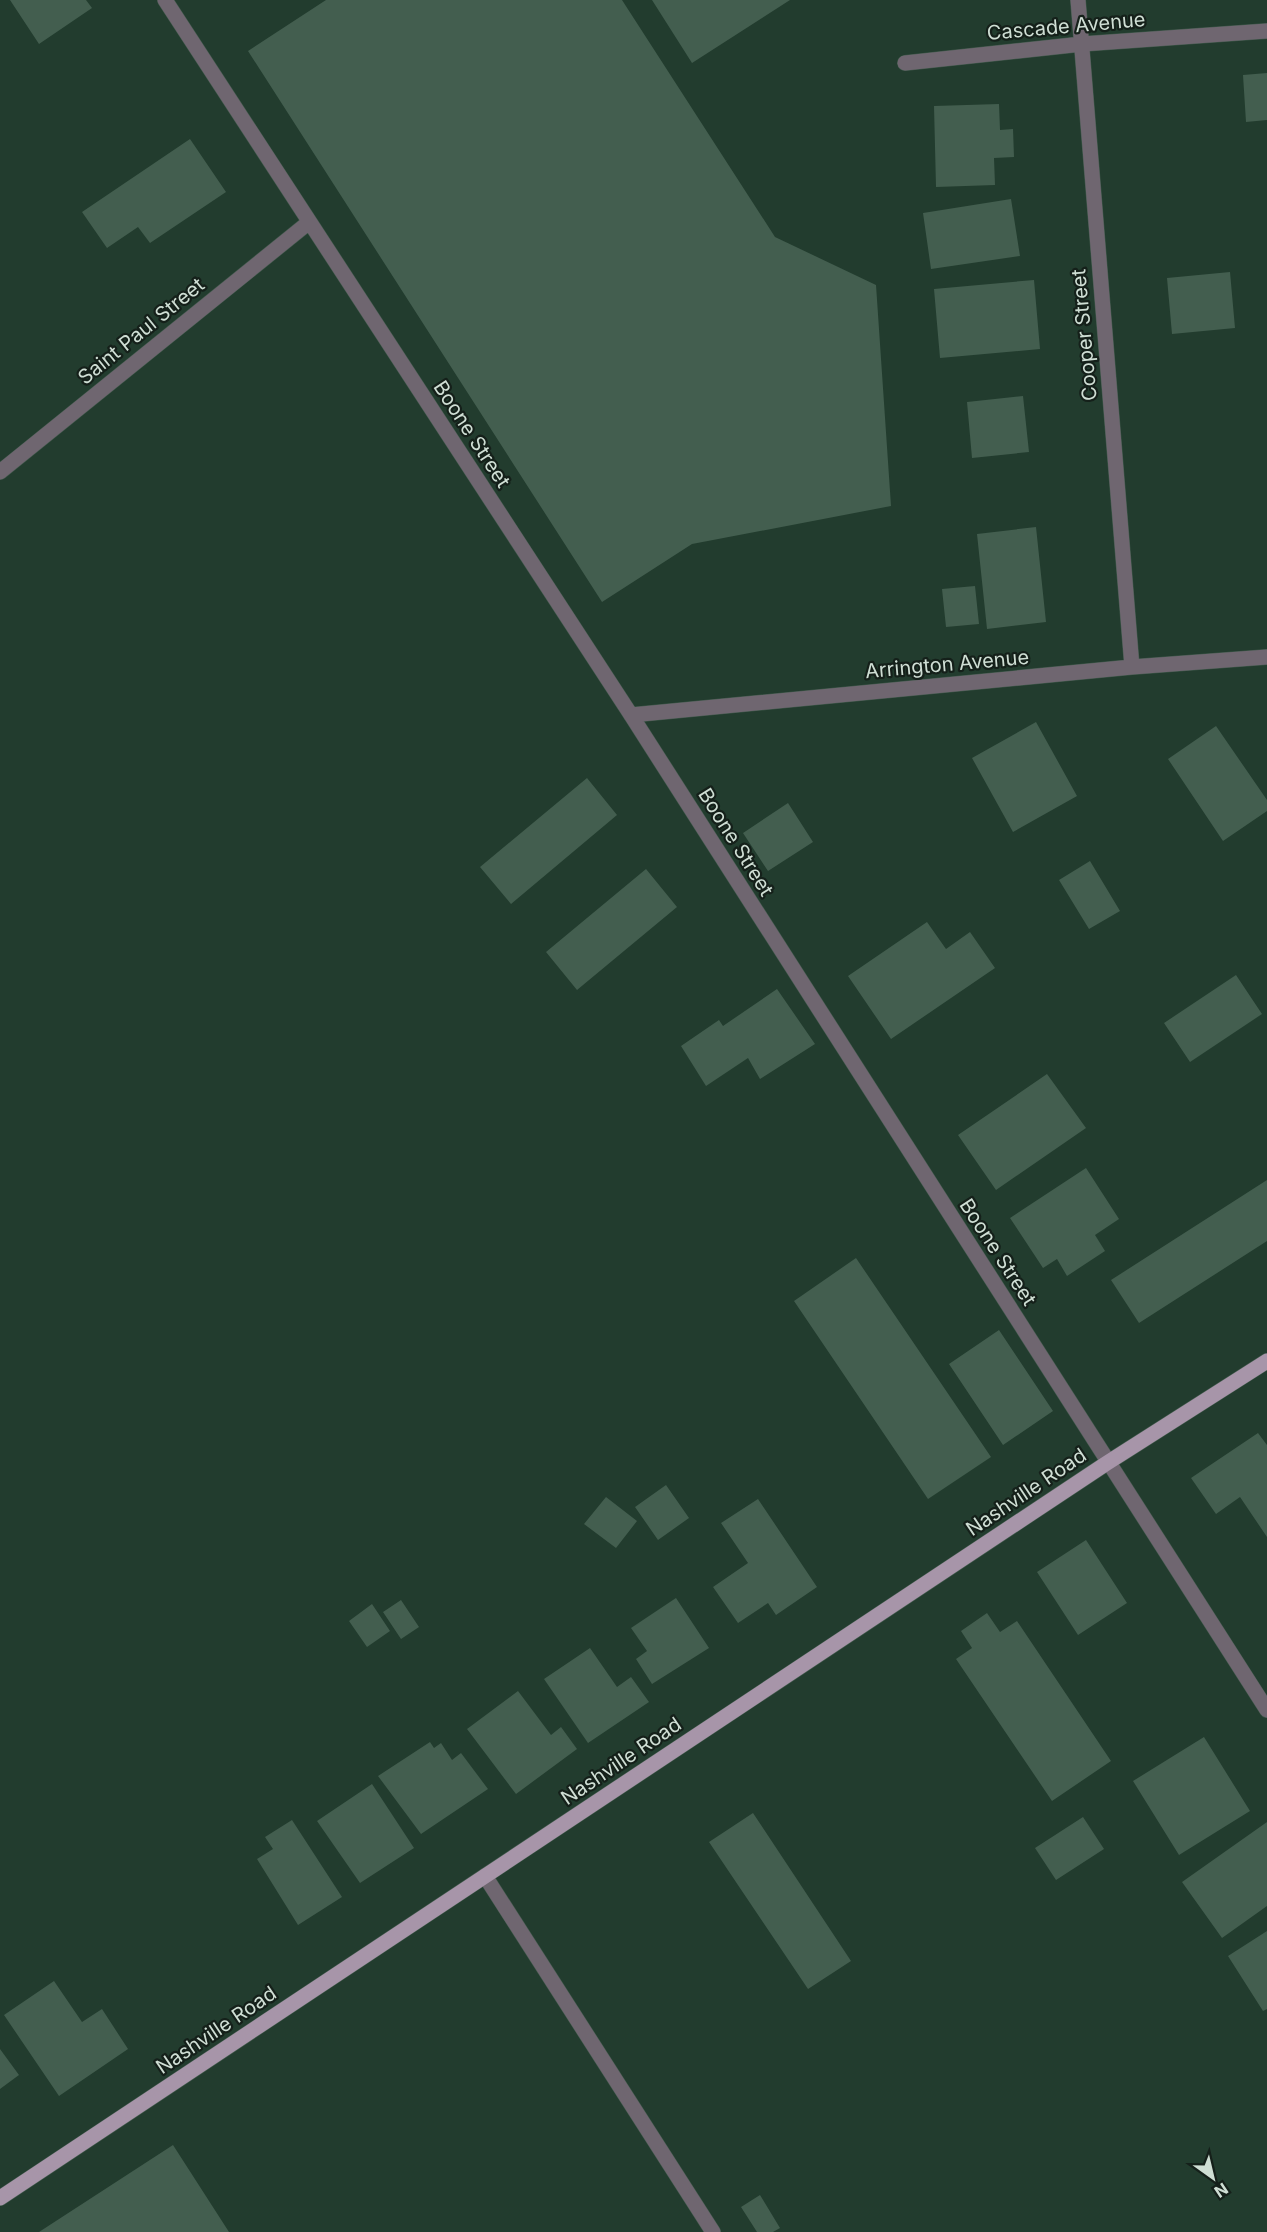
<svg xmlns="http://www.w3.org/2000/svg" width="1267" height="2232" viewBox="0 0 1267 2232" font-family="Inter,sans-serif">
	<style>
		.building { fill: #435e4f }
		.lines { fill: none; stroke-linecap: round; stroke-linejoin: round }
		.minor-casing { stroke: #41594c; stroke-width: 16 }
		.major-casing { stroke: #41594c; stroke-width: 16 }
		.minor { stroke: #6f6670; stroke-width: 15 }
		.major { stroke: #a795a9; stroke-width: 15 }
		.labels { text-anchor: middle; stroke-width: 4.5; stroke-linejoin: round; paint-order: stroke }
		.street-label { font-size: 20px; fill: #cfded4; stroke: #15201a }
	</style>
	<rect width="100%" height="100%" fill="#223c2e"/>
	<!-- building -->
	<path class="building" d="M10,0h76l6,8 -53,36z
		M326,0h296l153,237 101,48 15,221 -199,38 -90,58 -354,-551z
		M652,0h138l-98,63z
		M1267,73v47l-21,2 -3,-47z
		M999,104l1,26 13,-1 1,28 -20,1 1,27 -59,2 -2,-81z
		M190,139l36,53 -76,51 -12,-16 -31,21 -25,-36z
		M1011,199l9,57 -89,13 -8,-56z
		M1230,272l5,56 -63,6 -5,-56z
		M1034,280l6,69 -100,9 -6,-69z
		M1023,396l6,56 -57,6 -5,-56z
		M1036,527l10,95 -59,7 -10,-95z
		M975,586l4,38 -33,3 -4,-38z
		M1036,722l41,74 -64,36 -41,-74z
		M1216,726l51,74v11l-44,30 -55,-82z
		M587,778l30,37 -106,89 -31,-37z
		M788,803l25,39 -45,29 -25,-38z
		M1090,861l30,50 -31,18 -30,-49z
		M646,869l31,38 -100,83 -31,-38z
		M927,922l19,27 24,-17 25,36 -104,71 -43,-63z
		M1236,975l26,39 -72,48 -26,-39z
		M777,989l38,55 -55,35 -12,-21 -42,28 -25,-40 38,-26 4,6z
		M1047,1074l39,54 -90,62 -38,-55z
		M1086,1168l33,51 -24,16 10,16 -38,25 -10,-17 -14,9 -33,-50z
		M1267,1180v61l-128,82 -28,-43z
		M856,1258l135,199 -63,42 -134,-198z
		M999,1330l54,81 -50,34 -54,-81z
		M1258,1433l9,12v92l-27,-40 -24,17 -25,-36z
		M666,1485l23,33 -31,22 -23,-33z
		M606,1497l31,24 -21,27 -32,-24z
		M758,1499l59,88 -41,28 -8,-12 -30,20 -25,-36 35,-24 -27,-40z
		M1086,1540l41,63 -49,32 -41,-63z
		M676,1598l33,50 -57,36 -16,-25 11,-8 -16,-23z
		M401,1600l18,27 -18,12 -18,-27z
		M372,1604l18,27 -23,16 -18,-26z
		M987,1613l13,19 17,-11 94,140 -59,40 -96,-142 16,-11 -11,-17z
		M590,1648l27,39 14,-10 18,25 -61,41 -44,-64z
		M518,1691l33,44 10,-8 16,22 -61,45 -49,-65z
		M1204,1737l46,74 -71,44 -46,-74z
		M430,1742l4,6 7,-5 11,17 9,-7 27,36 -67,45 -43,-58z
		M372,1784l42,64 -54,35 -43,-62z
		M753,1813l98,148 -43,28 -99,-147z
		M1083,1817l21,32 -48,31 -21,-32z
		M292,1820l50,77 -44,28 -41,-66 16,-10 -8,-12z
		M1267,1822v84l-45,32 -40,-56z
		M1267,1931v78l-4,2 -35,-55z
		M54,1981l28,41 20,-13 26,40 -69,47 -55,-81z
		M0,2049l19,26 -19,14z
		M173,2145l56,87h-190z
		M760,2195l20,33 -7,4h-16l-16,-25z"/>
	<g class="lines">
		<!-- minor casing -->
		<g class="minor-casing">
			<path id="minor" d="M165,0l466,715 636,995
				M1078,0l54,667
				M905,63l177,-19 185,-13
				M0,472l308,-249
				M631,715l501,-48 135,-10
				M485,1876l228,356"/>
		</g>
		<!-- major casing -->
		<g class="major-casing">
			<path id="major" d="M0,2198l1107,-735 160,-102"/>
		</g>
		<!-- minor -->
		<use href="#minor" class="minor"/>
		<!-- major -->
		<use href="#major" class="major"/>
	</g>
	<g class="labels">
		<!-- street labels -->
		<g class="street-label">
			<text transform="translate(1066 26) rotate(-5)" y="7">Cascade Avenue</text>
			<text transform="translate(141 331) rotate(-39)" y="7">Saint Paul Street</text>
			<text transform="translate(1084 335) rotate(-95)" y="7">Cooper Street</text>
			<text transform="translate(472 434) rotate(57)" y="7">Boone Street</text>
			<text transform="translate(947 664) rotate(-5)" y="7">Arrington Avenue</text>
			<text transform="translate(736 842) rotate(58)" y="7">Boone Street</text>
			<text transform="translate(998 1252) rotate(57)" y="7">Boone Street</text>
			<text transform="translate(1026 1492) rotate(-34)" y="7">Nashville Road</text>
			<text transform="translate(621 1761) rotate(-34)" y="7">Nashville Road</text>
			<text transform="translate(216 2030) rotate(-34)" y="7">Nashville Road</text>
		</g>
	</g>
	<!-- north arrow -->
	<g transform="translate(1213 2178) rotate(146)" stroke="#15201a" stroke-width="4.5" paint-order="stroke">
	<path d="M0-4.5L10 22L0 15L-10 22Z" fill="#cfded4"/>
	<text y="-9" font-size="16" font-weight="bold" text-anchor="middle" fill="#cfded4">N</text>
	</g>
</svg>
